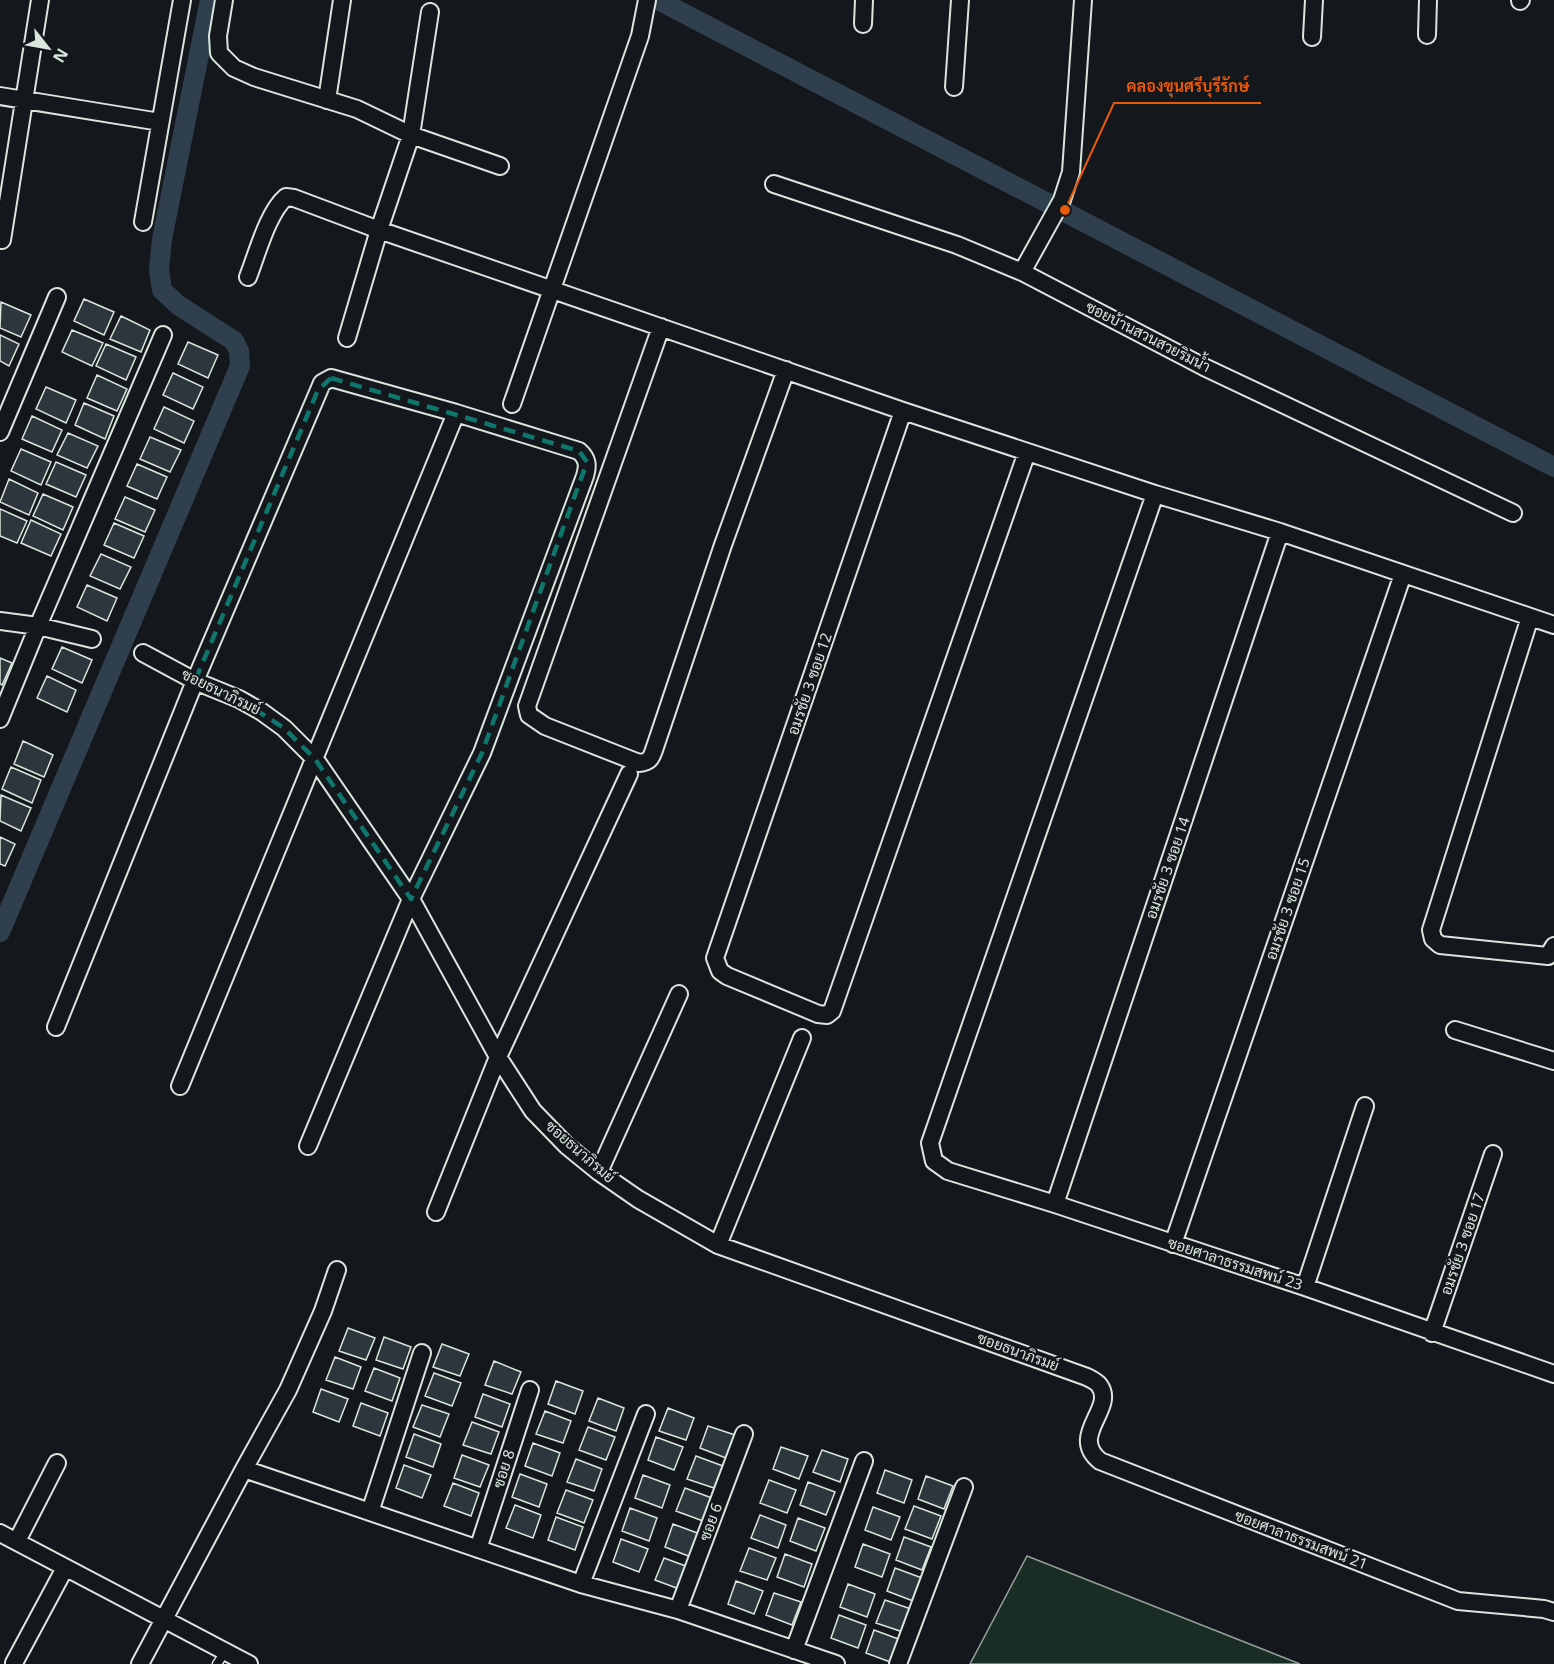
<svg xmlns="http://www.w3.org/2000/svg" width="1554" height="1664" viewBox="0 0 1554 1664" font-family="'Noto Sans',Sarabun,sans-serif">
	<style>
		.green { fill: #1a2d24; stroke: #939e99; stroke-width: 1.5 }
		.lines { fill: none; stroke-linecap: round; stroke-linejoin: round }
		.canal { stroke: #2f3f4d; stroke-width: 20 }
		.building { fill: #2c363c; stroke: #d8e6dc; stroke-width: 1.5 }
		.service-casing { stroke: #d8e6dc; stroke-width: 11 }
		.minor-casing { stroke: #d8e6dc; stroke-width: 20 }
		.service { stroke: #14181c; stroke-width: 8 }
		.minor { stroke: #14181c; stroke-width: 16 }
		.marked { fill: none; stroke: #0f766e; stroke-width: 4.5; stroke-dasharray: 12 8; stroke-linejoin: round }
		.labels { text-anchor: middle; stroke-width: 4.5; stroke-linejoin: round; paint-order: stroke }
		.street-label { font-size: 15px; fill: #d8e6dc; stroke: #14181c }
		.leader { fill: none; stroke: #e8590c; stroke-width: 2 }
		.callout-dot { fill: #e8590c; stroke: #14181c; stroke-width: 2 }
		.callout-label { font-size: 16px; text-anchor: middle; font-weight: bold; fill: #e8590c; stroke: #14181c; stroke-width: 4.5; stroke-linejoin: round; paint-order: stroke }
	</style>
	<rect width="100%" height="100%" fill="#14181c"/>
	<!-- green -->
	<path class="green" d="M1027,1556l273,108h-330z"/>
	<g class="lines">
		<!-- canal -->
		<path class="canal" d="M658,0l896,467
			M0,932l240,-566 -1,-15 -5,-10 -56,-36 -16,-15 -3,-20 3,-31 48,-239"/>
	</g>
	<!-- building -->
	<path class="building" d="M84,299l30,13 -10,23 -30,-14z
		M1,302l30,13 -10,22 -21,-9z
		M121,316l29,14 -9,22 -31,-13z
		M72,330l31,13 -11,23 -30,-14z
		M0,335l19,9 -10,22 -9,-5z
		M188,342l30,13 -10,23 -30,-14z
		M106,344l30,13 -10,23 -30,-14z
		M173,373l30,14 -10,22 -30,-14z
		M97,375l30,14 -10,22 -30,-13z
		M46,387l30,13 -10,23 -30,-14z
		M84,403l30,13 -9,23 -30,-14z
		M164,407l30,14 -10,22 -30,-14z
		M32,416l30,14 -10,22 -30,-13z
		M68,433l30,13 -11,22 -30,-13z
		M150,437l31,13 -11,22 -30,-13z
		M21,449l30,13 -10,23 -30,-14z
		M56,462l30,13 -10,22 -30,-13z
		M137,464l30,13 -10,22 -30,-13z
		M9,479l29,14 -9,22 -29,-13z
		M43,494l30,13 -10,23 -30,-14z
		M125,497l30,13 -10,22 -30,-13z
		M0,509l27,12 -10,22 -17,-7z
		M31,520l30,14 -10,22 -30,-13z
		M114,523l30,13 -10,22 -30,-13z
		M101,554l30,13 -11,22 -30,-13z
		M87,585l30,13 -10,23 -30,-14z
		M62,647l30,13 -10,23 -30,-14z
		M0,658l12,5 -10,22 -2,-1z
		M47,676l29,14 -9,22 -30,-14z
		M23,741l30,14 -9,22 -30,-13z
		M11,767l30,13 -9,23 -30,-14z
		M1,795l30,13 -10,23 -21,-10z
		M0,837l15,7 -10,22 -5,-2z
		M348,1328l27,10 -9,22 -27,-9z
		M384,1337l27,10 -8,22 -27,-9z
		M442,1344l27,10 -9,22 -27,-9z
		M335,1357l26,10 -8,22 -27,-9z
		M494,1361l27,11 -9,22 -27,-9z
		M374,1368l26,10 -8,23 -27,-10z
		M434,1373l27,10 -9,23 -27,-10z
		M556,1381l27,10 -8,23 -27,-10z
		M321,1389l27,10 -9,23 -26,-10z
		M483,1394l27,10 -8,23 -27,-10z
		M598,1398l26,10 -8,23 -27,-10z
		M361,1403l27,10 -8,23 -27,-10z
		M422,1405l27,9 -9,23 -27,-10z
		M668,1408l26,10 -8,22 -27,-9z
		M545,1411l26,10 -8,22 -27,-9z
		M472,1422l27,10 -8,22 -28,-9z
		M708,1426l27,9 -9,23 -26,-10z
		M588,1427l27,10 -9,23 -27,-10z
		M414,1434l27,10 -8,23 -27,-10z
		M656,1437l27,10 -9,23 -26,-10z
		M533,1443l27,10 -8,23 -27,-10z
		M781,1447l27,9 -9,23 -26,-10z
		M822,1450l26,9 -8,23 -27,-10z
		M462,1455l27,10 -9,22 -26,-9z
		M696,1456l27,10 -9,22 -27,-9z
		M576,1459l26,10 -8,22 -27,-9z
		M404,1465l27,10 -9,23 -26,-10z
		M885,1470l27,10 -8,23 -27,-10z
		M520,1474l27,10 -8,23 -27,-10z
		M643,1475l27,10 -8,23 -27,-10z
		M926,1476l27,10 -9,23 -26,-10z
		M769,1480l27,10 -9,23 -27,-10z
		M808,1482l27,10 -9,23 -26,-10z
		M453,1483l26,10 -8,23 -27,-10z
		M685,1488l27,10 -9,23 -27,-10z
		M566,1490l27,10 -9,23 -27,-10z
		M515,1505l26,10 -8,23 -27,-10z
		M914,1506l27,10 -9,23 -27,-10z
		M873,1507l27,10 -9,23 -26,-10z
		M630,1508l27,10 -8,23 -27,-10z
		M760,1515l26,10 -8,23 -27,-10z
		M556,1517l27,10 -8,23 -27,-10z
		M798,1518l27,10 -9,23 -26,-10z
		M673,1524l27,10 -9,23 -26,-10z
		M904,1537l27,10 -9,23 -26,-10z
		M621,1539l27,10 -9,23 -26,-10z
		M863,1544l27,10 -8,23 -27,-10z
		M749,1548l27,10 -9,22 -27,-9z
		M785,1554l27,10 -8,23 -27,-10z
		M664,1558l27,10 -9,22 -27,-10z
		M895,1568l27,10 -9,23 -26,-10z
		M736,1581l27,10 -9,23 -26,-10z
		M848,1584l27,10 -8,23 -27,-10z
		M774,1593l27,9 -9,23 -26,-10z
		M885,1600l26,9 -8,23 -27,-9z
		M839,1615l27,10 -8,23 -27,-10z
		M874,1630l27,10 -8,23 -27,-10z"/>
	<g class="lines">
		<!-- service casing -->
		<g class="service-casing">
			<path id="service" d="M217,1664l8,-12"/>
		</g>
		<!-- minor casing -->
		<g class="minor-casing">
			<path id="minor" d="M224,0l-6,36 1,17 15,15 20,9 103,32 54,26 89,31
				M1520,1l1,-1
				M863,24l1,-24
				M1427,35l1,-35
				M1312,37l2,-37
				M954,87l6,-87
				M0,96l160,26
				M327,100l15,-100
				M774,184l183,61 65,27 182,95 309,146
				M143,222l39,-222
				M2,240l38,-240
				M1022,272l40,-72 9,-28 12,-172
				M248,277c9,-23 20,-65 38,-80l8,1 85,32 524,181 252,83 125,38 274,93
				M661,327l-134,379 2,9 16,11 94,37c10,-1 12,-4 15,-13l69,-205 63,-175
				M347,338l32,-108 32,-95 19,-123
				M512,404l128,-368 7,-36
				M903,411l-188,547 5,13 7,5 91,38 9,1 5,-4 195,-559
				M0,432l57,-135
				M1155,494l-225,649 4,18 14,10 107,33 250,83 249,87
				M1530,617l-99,313 2,9 7,6 108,11 6,-10
				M0,621l38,5 54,13
				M143,653l52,28 44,18 23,13 22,16 31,31 96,140 87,158 35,54 34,35 32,26 39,27 80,46 369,132c4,2 10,5 12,8 18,23 -31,50 1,76l358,140 86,8 10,3
				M0,719l38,-93 125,-291
				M56,1027l139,-346 127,-298 9,-5 125,35 123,38c9,8 9,15 6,25l-103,277 -71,146 -103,247
				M1455,1030l99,31
				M180,1086l276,-673
				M599,1172l80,-178
				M1055,1204l225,-672
				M436,1212l62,-155 131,-283
				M1173,1244l230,-670
				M718,1245l84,-207
				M1305,1287l60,-181
				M1432,1333l61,-179
				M244,1469l337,115 97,26 158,54
				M370,1512l52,-159
				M0,1533l249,131
				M17,1541l40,-78
				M478,1549l52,-159
				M581,1584l65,-170
				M678,1610l66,-176
				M794,1650l70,-189
				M14,1663l51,-95
				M140,1664l104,-195 44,-79 35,-79 14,-41
				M898,1664l66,-177"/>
		</g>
		<!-- service -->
		<use href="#service" class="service"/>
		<!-- minor -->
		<use href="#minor" class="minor"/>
	</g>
	<!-- marked area -->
	<path class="marked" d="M331,378l248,73 8,11 -105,291 -71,146 -96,-140 -31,-31 -45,-29 -44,-18 123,-291z"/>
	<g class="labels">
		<!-- street labels -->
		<g class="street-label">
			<text transform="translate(1148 337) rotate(27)" y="5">ซอยบ้านสวนสวยริมน้ำ</text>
			<text transform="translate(810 684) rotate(-71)" y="5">อมรชัย 3 ซอย 12</text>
			<text transform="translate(221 692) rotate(26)" y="5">ซอยธนาภิรมย์</text>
			<text transform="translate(1168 868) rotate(-71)" y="5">อมรชัย 3 ซอย 14</text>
			<text transform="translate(1288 909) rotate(-71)" y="5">อมรชัย 3 ซอย 15</text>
			<text transform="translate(580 1152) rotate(41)" y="5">ซอยธนาภิรมย์</text>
			<text transform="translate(1463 1244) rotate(-71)" y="5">อมรชัย 3 ซอย 17</text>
			<text transform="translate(1235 1264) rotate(18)" y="5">ซอยศาลาธรรมสพน์ 23</text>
			<text transform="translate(1018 1352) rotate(20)" y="5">ซอยธนาภิรมย์</text>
			<text transform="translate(504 1469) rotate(-72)" y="5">ซอย 8</text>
			<text transform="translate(711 1522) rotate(-70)" y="5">ซอย 6</text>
			<text transform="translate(1301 1540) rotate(21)" y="5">ซอยศาลาธรรมสพน์ 21</text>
		</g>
	</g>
	<!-- callouts -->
	<path class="leader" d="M1065 210L1114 103H1261"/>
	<circle class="callout-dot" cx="1065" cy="210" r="6"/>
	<g class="callout-label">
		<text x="1188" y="92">คลองขุนศรีบุรีรักษ์</text>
	</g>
	<!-- north arrow -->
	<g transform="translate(48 48) rotate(121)" stroke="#14181c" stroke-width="4.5" paint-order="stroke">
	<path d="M0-4.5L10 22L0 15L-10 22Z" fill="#d8e6dc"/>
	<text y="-9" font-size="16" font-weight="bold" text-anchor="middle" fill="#d8e6dc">N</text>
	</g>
</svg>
